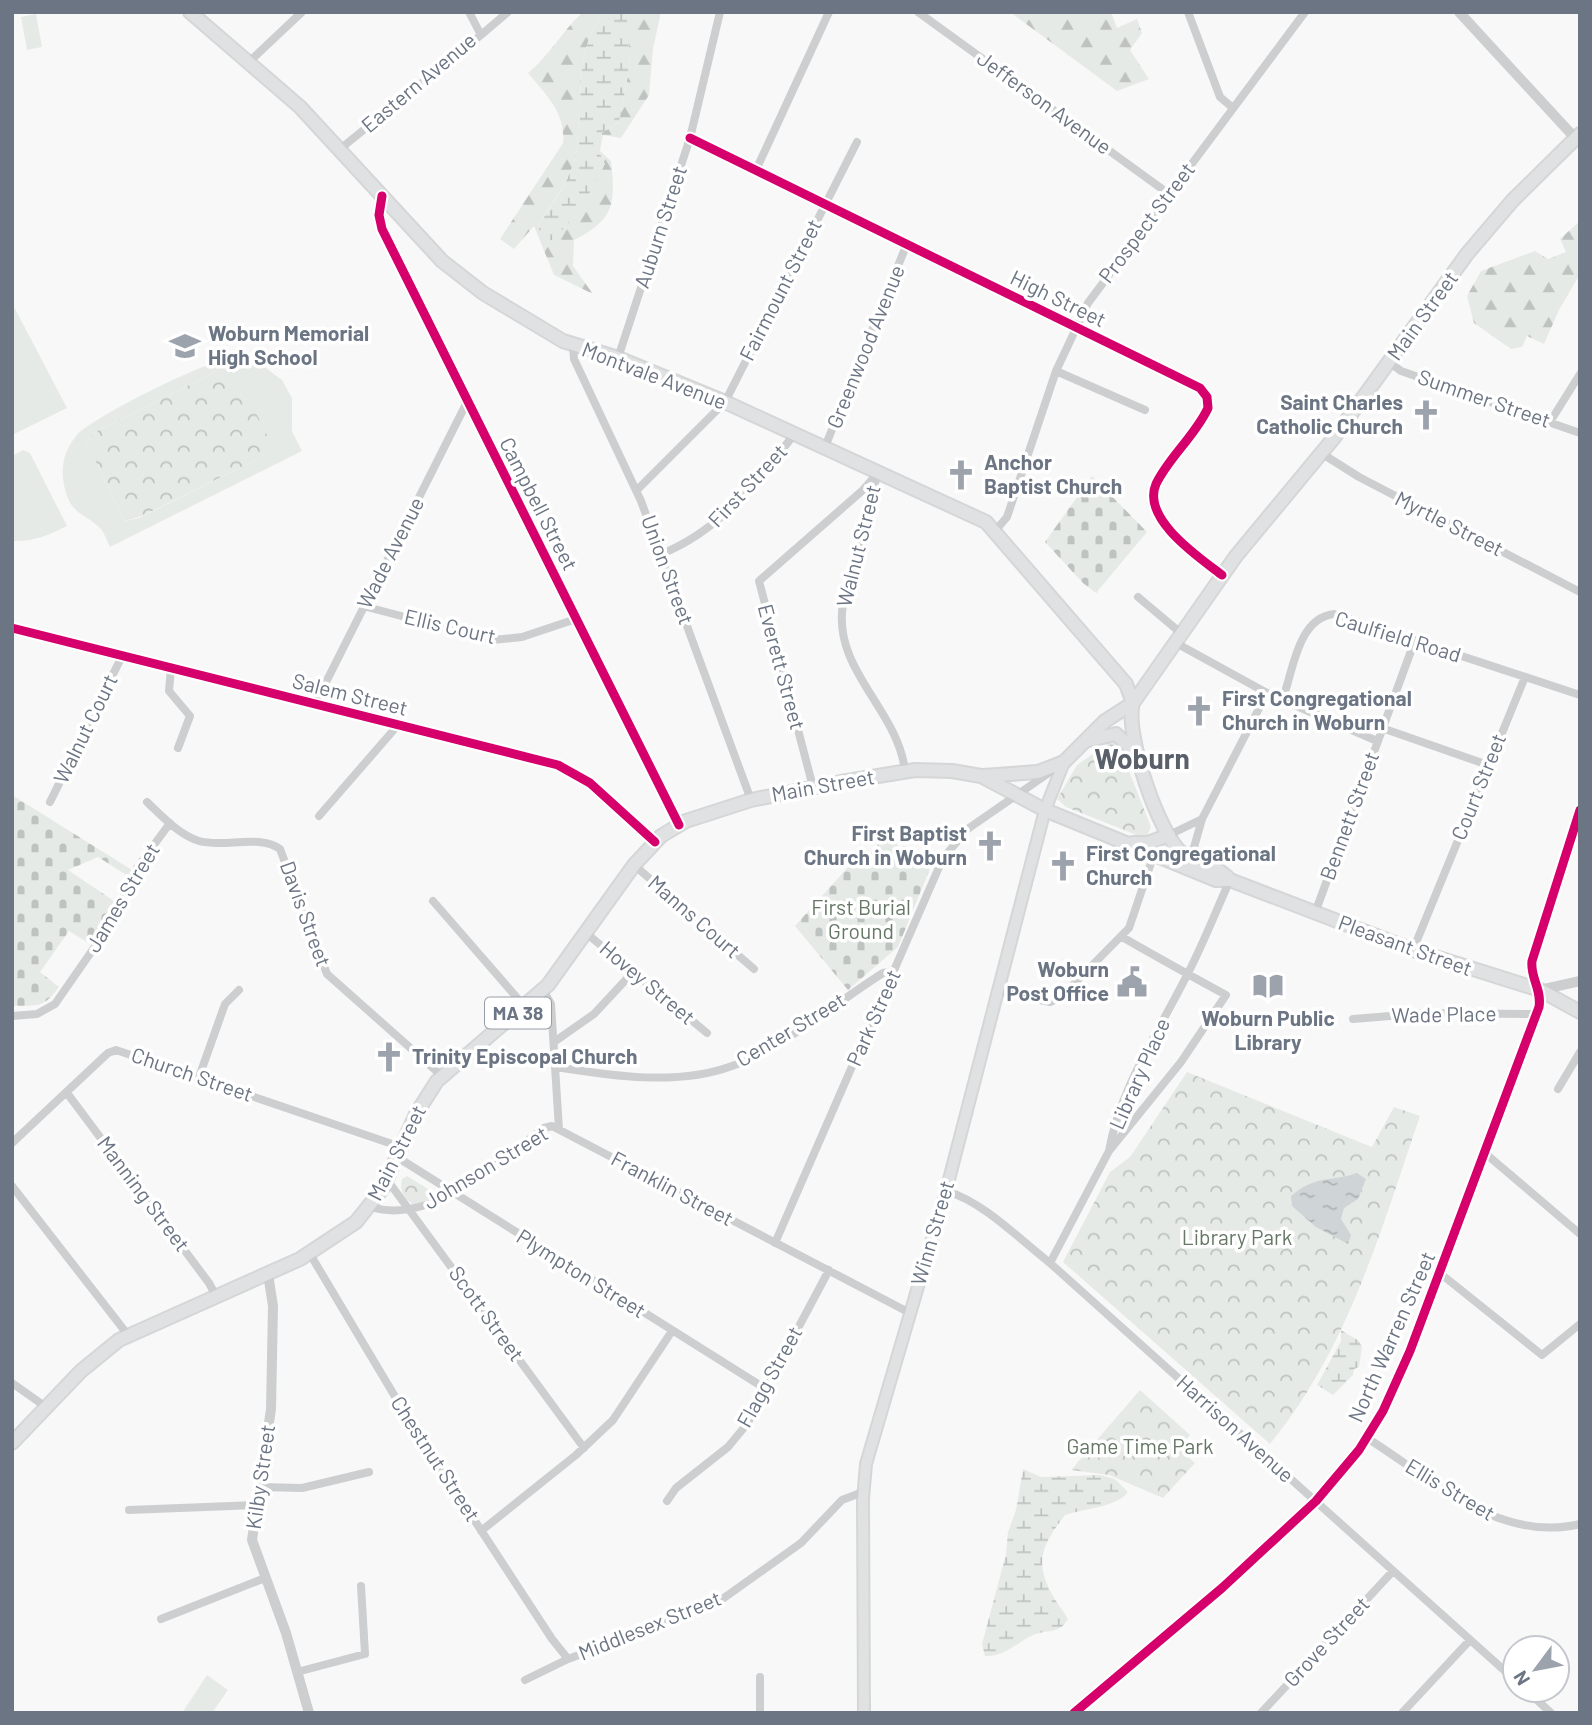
<svg xmlns="http://www.w3.org/2000/svg" width="1592" height="1725" viewBox="0 0 1592 1725" font-family="Barlow,sans-serif">
	<style>
		.green { fill: #e6eae6; fill-rule: evenodd }
		.forest { fill: url(#forest-firs) }
		.wetland { fill: url(#wetland-marsh) }
		.cemetery { fill: url(#cemetery-stones) }
		.park { fill: url(#park-crowns) }
		.water { fill: url(#water-ripples) }
		.lines { fill: none; stroke-linecap: round; stroke-linejoin: round }
		.secondary-casing { stroke: #d5d6d6; stroke-width: 14 }
		.primary-casing { stroke: #d5d6d7; stroke-width: 16 }
		.minor { stroke: #cdcecf; stroke-width: 8 }
		.tertiary { stroke: #cdcecf; stroke-width: 10 }
		.secondary { stroke: #e0e1e2; stroke-width: 10 }
		.primary { stroke: #e0e1e2; stroke-width: 12 }
		.cycleway-casing { stroke: #fff; stroke-width: 13 }
		.cycleway { stroke: #d6006c; stroke-width: 9 }
		.labels { text-anchor: middle; stroke-width: 7; stroke-linejoin: round; paint-order: stroke }
		.shield { fill: #fff; stroke: #989ea9; stroke-width: 2 }
		.shield-label { font-size: 19px; font-weight: bold; fill: #6c7584 }
		.street-label { font-size: 21px; fill: #6c7584; stroke: #fff }
		.poi-label { font-size: 21px; font-weight: bold; fill: #6c7584; stroke: #fff; text-anchor: start }
		.park-label { font-size: 21px; fill: #676; stroke: #fff }
		.district-label { font-size: 28px; font-weight: bold; fill: #59606a; stroke: #fff }
	</style>
	<defs>
		<pattern id="forest-firs" width="22" height="20" patternUnits="userSpaceOnUse" patternTransform="scale(1.75)"><rect width="22" height="20" fill="#e6eae6"/><path d="M5 1l3.5 6h-7zM16 11l3.5 6h-7z" fill="#bec2c0"/></pattern>
		<pattern id="wetland-marsh" width="20" height="14" patternUnits="userSpaceOnUse" patternTransform="scale(1.75)"><rect width="20" height="14" fill="#e6eae6"/><path d="M1 5h8M5 5V1M11 12h8M15 12V8" fill="none" stroke="#bec2c0"/></pattern>
		<pattern id="cemetery-stones" width="16" height="16" patternUnits="userSpaceOnUse" patternTransform="scale(1.75)"><rect width="16" height="16" fill="#e6eae6"/><path d="M2 7V4a2 2 0 0 1 4 0v3zM10 15v-3a2 2 0 0 1 4 0v3z" fill="#bec2c0"/></pattern>
		<pattern id="park-crowns" width="20" height="18" patternUnits="userSpaceOnUse" patternTransform="scale(1.75)"><rect width="20" height="18" fill="#e6eae6"/><path d="M2 6a3 3 0 1 1 6 0M12 15a3 3 0 1 1 6 0" fill="none" stroke="#bec2c0"/></pattern>
		<pattern id="water-ripples" width="26" height="14" patternUnits="userSpaceOnUse" patternTransform="scale(1.75)"><rect width="26" height="14" fill="#cfd4d7"/><path d="M2 4q2-2 4 0t4 0M15 11q2-2 4 0t4 0" fill="none" stroke="#acb1b4"/></pattern>
	</defs>
	<rect width="100%" height="100%" fill="#f8f8f8"/>
	<!-- green -->
	<path class="green" d="M36,14l6,33 -15,3 -6,-33z
		M12,303l55,105 -55,27z
		M234,357l24,5 24,18 10,18v33l10,20 -192,96c-3,-6 -6,-15 -10,-19 -17,-16 -30,-13 -36,-43 -4,-18 1,-37 13,-50 17,-19 131,-75 157,-78zM232,368l40,79 -14,12 -119,59 -14,3 -40,-81 14,-10 116,-58z
		M23,450l7,3 37,73c-18,9 -34,16 -55,15v-85z
		M207,1675l21,15 -16,23h-30z"/>
	<!-- forest -->
	<path class="forest" d="M583,12h22c-35,41 -19,94 -29,142 -6,28 -24,48 -38,72l25,4 27,-39 12,-58 17,-11 11,-57 -4,-45 4,-8h31l-8,37 -4,46 -28,43 -18,-3 -3,16 11,10c5,43 3,59 -37,79l-1,26 20,28 -39,-19 -20,-49 -20,23 -14,-10 63,-96c3,-30 -17,-48 -35,-70 22,-18 34,-42 55,-61z
		M1010,12h101l6,16 20,-9 5,14 -12,17 19,29 -32,12z
		M1580,221v53l-21,36 -15,34 -17,-8 -5,11 -11,2 -37,-26 -7,-27 14,-25 54,-20 13,8 18,-7 -6,-13z"/>
	<!-- wetland -->
	<path class="wetland" d="M605,12h25l-3,8 3,45 -11,57 -17,11 -3,19 6,12c-13,27 -31,57 -53,76h-10l-4,-14c14,-23 32,-44 38,-72 10,-48 -6,-101 29,-142z
		M1341,1330l18,11 3,6 -3,20 -5,2 -1,6 -20,20 -16,-10 24,-44z
		M1023,1469l18,8 59,-2 15,4 13,13c-10,15 -46,17 -63,23 -22,29 -32,46 -12,81 4,8 11,15 15,23 -9,16 -21,10 -35,16 -17,8 -28,22 -48,21l-3,-12 24,-90 2,-22 8,-22z"/>
	<!-- cemetery -->
	<path class="cemetery" d="M1092,476l55,56 -51,61 -13,-10 -38,-41z
		M12,795l120,75 -4,6 -30,-19 -30,13 46,31 -24,43 -21,-13 -29,41 19,15c-16,22 -21,18 -47,19z
		M896,838l2,10 7,-2 3,16 26,-3 -36,88 -50,43 -53,-64 62,-69 21,-6 -1,-11z"/>
	<!-- park -->
	<path class="park" d="M233,367l40,80 -15,12 -116,57 -17,5 -40,-81 14,-10 116,-58z
		M1113,740l7,8 31,79 -4,9h-8l-73,-29 -9,-8 20,-34z
		M1187,1072l185,75 22,-40 26,9c-39,114 -72,233 -150,328l-207,-182 47,-90 20,-15z
		M407,1176l26,16 -1,6 -18,7c-10,-6 -15,-14 -12,-26z
		M1140,1390l50,45 -12,13 17,15 -32,35 -54,-23 -38,-5z"/>
	<!-- water -->
	<path class="water" d="M1357,1173l9,6 -8,20 -14,9 -3,11 10,16 -3,9 -32,-17 -24,-21 -1,-10c27,-22 36,-13 66,-23z"/>
	<g class="lines">
		<!-- secondary casing -->
		<g class="secondary-casing">
			<path id="secondary" d="M864,1713l-1,-214 3,-35 80,-273 99,-381 19,-48"/>
		</g>
		<!-- primary casing -->
		<g class="primary-casing">
			<path id="primary" d="M190,12l110,95 142,154 41,32 80,48 55,17 107,44 261,120 140,162 7,19
				M1133,703c-9,29 26,133 50,151 15,11 34,11 47,26
				M1089,740l27,-6 17,16
				M983,776l55,-4 26,-10 41,-41 28,-18 103,-147 97,-117 134,-185 46,-54 67,-66
				M1133,843h15l21,-8
				M12,1443l69,-72 38,-31 181,-81 56,-37 27,-34 33,-74 21,-33 111,-96 86,-120 27,-29 25,-15 65,-21 90,-18 74,-12 37,1 29,5 64,34 171,70h14l183,70 127,40 40,22"/>
		</g>
		<!-- minor -->
		<path class="minor" d="M918,12l251,182
			M1188,12l32,85 13,11
			M481,35l27,-23
			M249,62l53,-50
			M690,138l510,250 7,9 1,11c-13,28 -39,49 -52,76 -15,35 44,74 66,91
			M340,149l141,-114 -12,-23
			M756,170l73,-158
			M382,196l-3,19 3,14 297,596
			M573,345l1,14 67,142 110,299
			M618,358l72,-220 30,-126
			M1389,362l12,9 179,62
			M1056,371l89,39
			M1550,422l30,-48
			M825,447l81,-201
			M1321,453l38,24 221,115
			M877,476l-34,128c-11,66 55,105 62,167
			M637,490l88,-88 132,-260
			M996,530l11,-13 49,-146 32,-68 217,-291
			M661,554c57,-22 98,-73 134,-121
			M1138,597l44,37
			M363,606l130,34 29,-3 54,-18
			M1176,643l91,50 110,48
			M171,668l-2,23 21,25 -12,32
			M1282,701c11,-28 15,-83 52,-87l246,81
			M315,704l152,-302
			M1382,728l106,37
			M813,787l-54,-206 104,-91 15,-17
			M50,802l72,-146
			M147,802c15,14 32,33 52,39 25,7 60,-7 81,8l47,125 115,102
			M319,816l79,-91
			M1169,835l33,-16 65,-126
			M1191,858l11,-39
			M634,865l120,104
			M433,901l92,106
			M1315,913l100,-273
			M586,933l121,100
			M1122,937c35,20 69,39 104,58l-45,67 -72,89c11,-62 48,-117 76,-172 17,-32 30,-66 45,-99
			M1413,950l112,-273
			M543,990l8,14 8,125
			M998,991l52,11 11,-5 68,-69 25,-74
			M12,1016l25,-2 18,-10 57,-82 25,-54 33,-45
			M1353,1019l74,-6 109,1
			M554,1042l40,-28 40,-43
			M556,1067c56,9 122,19 176,-1 50,-17 106,-65 151,-93l11,-2
			M199,1077l26,-73 14,-14
			M1558,1089l22,-37
			M67,1093l142,190 7,13
			M12,1143l96,-90 8,-3 285,97
			M1486,1154l94,80
			M397,1157l369,232
			M388,1181l196,267
			M12,1186l116,149
			M946,1191c38,11 73,48 104,72l465,417
			M371,1207c61,19 127,-45 173,-79l8,-2 358,187
			M775,1243l168,-385 26,-30 84,-58
			M310,1254l99,166 143,219 16,20
			M1050,1263l59,-112
			M1441,1274l101,81 38,-31
			M12,1383l34,24
			M1367,1438c64,40 132,106 213,86
			M260,1487l42,1 67,-16
			M667,1501l9,-13 52,-41 19,-23 82,-154
			M129,1510l127,-5
			M481,1531l95,-76 37,-35 59,-89
			M161,1619l104,-41
			M297,1672l68,-18 -4,-68
			M760,1677v36
			M525,1680l43,-21 146,-54 87,-62 41,-43 21,-8
			M1526,1690l25,23
			M1074,1713l148,-125 94,-87 43,-51 24,-39 27,-60 129,-344c3,-18 -9,-29 -7,-46l48,-151
			M1261,1713l132,-142
			M1402,1713l68,-73"/>
		<!-- tertiary -->
		<path class="tertiary" d="M1459,12l116,126
			M12,628l546,137 32,18 65,59
			M1540,990l40,-9
			M268,1274l5,32 -2,103 -19,131 34,93 23,80"/>
		<!-- secondary -->
		<use href="#secondary" class="secondary"/>
		<!-- primary -->
		<use href="#primary" class="primary"/>
		<!-- cycleway casing -->
		<g class="cycleway-casing">
			<path id="cycleway" d="M690,138l510,250 7,9 1,11c-13,28 -39,49 -52,76 -15,35 44,74 66,91
				M382,196l-3,19 3,14 297,596
				M12,628l546,137 32,18 65,59
				M1074,1713l148,-125 94,-87 43,-51 24,-39 27,-60 129,-344c3,-18 -9,-29 -7,-46l48,-151"/>
		</g>
		<!-- cycleway -->
		<use href="#cycleway" class="cycleway"/>
	</g>
	<!-- icons -->
	<defs>
		<g id="school-bare" transform="scale(2.415)"><path d="M0-5L7-2L0 1L-7-2ZM-4 1L0 2.5L4 1V4Q0 6-4 4Z" fill="#9da3ad" stroke="#fff" stroke-width="2.5" paint-order="stroke"/></g>
		<g id="church-bare" transform="scale(2.415)"><path d="M-1.2-6h2.4v3.5h3.3v2.4h-3.3V6h-2.4V-.1h-3.3v-2.4h3.3Z" fill="#9da3ad" stroke="#fff" stroke-width="2.5" paint-order="stroke"/></g>
		<g id="civic-bare" transform="scale(2.415)"><path d="M-.6-6.5H3V-4.5H.6V-3L4-1V1h2V6H-6V1h2V-1L-.6-3ZM-1.2 2.5V6h2.4V2.5Z" fill="#9da3ad" stroke="#fff" stroke-width="2.5" paint-order="stroke"/></g>
		<g id="library-bare" transform="scale(2.415)"><path d="M-6-4Q-3-5.5-.7-3.5V5Q-3 3-6 4ZM6-4Q3-5.5 .7-3.5V5Q3 3 6 4Z" fill="#9da3ad" stroke="#fff" stroke-width="2.5" paint-order="stroke"/></g>
	</defs>
	<g fill-rule="evenodd">
		<use href="#school-bare" x="185" y="346"/>
		<use href="#church-bare" x="1426" y="415"/>
		<use href="#church-bare" x="961" y="475"/>
		<use href="#church-bare" x="1199" y="711"/>
		<use href="#church-bare" x="990" y="846"/>
		<use href="#church-bare" x="1063" y="866"/>
		<use href="#civic-bare" x="1132" y="982"/>
		<use href="#library-bare" x="1268" y="986"/>
		<use href="#church-bare" x="389" y="1057"/>
	</g>
	<g class="labels">
		<!-- shield labels -->
		<rect class="shield" x="485" y="997.5" width="66" height="31" rx="5"/>
		<g class="shield-label">
			<text x="518" y="1020">MA 38</text>
		</g>
		<!-- street labels -->
		<g class="street-label">
			<text transform="translate(419 83) rotate(-40)" y="7">Eastern Avenue</text>
			<text transform="translate(1044 103) rotate(36)" y="7">Jefferson Avenue</text>
			<text transform="translate(1147 223) rotate(-53)" y="7">Prospect Street</text>
			<text transform="translate(661 227) rotate(-72)" y="7">Auburn Street</text>
			<text transform="translate(781 290) rotate(-63)" y="7">Fairmount Street</text>
			<text transform="translate(1058 299) rotate(26)" y="7">High Street</text>
			<text transform="translate(1423 316) rotate(-54)" y="7">Main Street</text>
			<text transform="translate(866 347) rotate(-68)" y="7">Greenwood Avenue</text>
			<text transform="translate(654 376) rotate(21)" y="7">Montvale Avenue</text>
			<text transform="translate(1484 399) rotate(19)" y="7">Summer Street</text>
			<text transform="translate(748 486) rotate(-47)" y="7">First Street</text>
			<text transform="translate(538 504) rotate(63)" y="7">Campbell Street</text>
			<text transform="translate(1449 524) rotate(27)" y="7">Myrtle Street</text>
			<text transform="translate(859 546) rotate(-76)" y="7">Walnut Street</text>
			<text transform="translate(391 553) rotate(-63)" y="7">Wade Avenue</text>
			<text transform="translate(667 570) rotate(70)" y="7">Union Street</text>
			<text transform="translate(450 627) rotate(13)" y="7">Ellis Court</text>
			<text transform="translate(1398 637) rotate(17)" y="7">Caulfield Road</text>
			<text transform="translate(781 667) rotate(75)" y="7">Everett Street</text>
			<text transform="translate(350 695) rotate(14)" y="7">Salem Street</text>
			<text transform="translate(86 729) rotate(-64)" y="7">Walnut Court</text>
			<text transform="translate(823 786) rotate(-10)" y="7">Main Street</text>
			<text transform="translate(1479 787) rotate(-68)" y="7">Court Street</text>
			<text transform="translate(1350 816) rotate(-70)" y="7">Bennett Street</text>
			<text transform="translate(123 898) rotate(-59)" y="7">James Street</text>
			<text transform="translate(305 914) rotate(70)" y="7">Davis Street</text>
			<text transform="translate(694 917) rotate(41)" y="7">Manns Court</text>
			<text transform="translate(1405 946) rotate(20)" y="7">Pleasant Street</text>
			<text transform="translate(647 983) rotate(40)" y="7">Hovey Street</text>
			<text transform="translate(1444 1015) rotate(-1)" y="7">Wade Place</text>
			<text transform="translate(874 1018) rotate(-66)" y="7">Park Street</text>
			<text transform="translate(791 1030) rotate(-31)" y="7">Center Street</text>
			<text transform="translate(1140 1074) rotate(-66)" y="7">Library Place</text>
			<text transform="translate(192 1075) rotate(19)" y="7">Church Street</text>
			<text transform="translate(397 1153) rotate(-63)" y="7">Main Street</text>
			<text transform="translate(486 1168) rotate(-31)" y="7">Johnson Street</text>
			<text transform="translate(672 1189) rotate(28)" y="7">Franklin Street</text>
			<text transform="translate(143 1194) rotate(53)" y="7">Manning Street</text>
			<text transform="translate(933 1233) rotate(-74)" y="7">Winn Street</text>
			<text transform="translate(581 1274) rotate(32)" y="7">Plympton Street</text>
			<text transform="translate(486 1314) rotate(54)" y="7">Scott Street</text>
			<text transform="translate(1392 1337) rotate(-66)" y="7">North Warren Street</text>
			<text transform="translate(770 1377) rotate(-61)" y="7">Flagg Street</text>
			<text transform="translate(1235 1429) rotate(42)" y="7">Harrison Avenue</text>
			<text transform="translate(435 1459) rotate(57)" y="7">Chestnut Street</text>
			<text transform="translate(261 1477) rotate(-82)" y="7">Kilby Street</text>
			<text transform="translate(1450 1490) rotate(31)" y="7">Ellis Street</text>
			<text transform="translate(650 1626) rotate(-22)" y="7">Middlesex Street</text>
			<text transform="translate(1327 1642) rotate(-47)" y="7">Grove Street</text>
		</g>
		<!-- poi labels -->
		<g class="poi-label">
			<text x="208" y="341">Woburn Memorial<tspan x="208" dy="24">High School</tspan></text>
			<text x="1403" y="410" text-anchor="end">Saint Charles<tspan x="1403" dy="24">Catholic Church</tspan></text>
			<text x="984" y="470">Anchor<tspan x="984" dy="24">Baptist Church</tspan></text>
			<text x="1222" y="706">First Congregational<tspan x="1222" dy="24">Church in Woburn</tspan></text>
			<text x="967" y="841" text-anchor="end">First Baptist<tspan x="967" dy="24">Church in Woburn</tspan></text>
			<text x="1086" y="861">First Congregational<tspan x="1086" dy="24">Church</tspan></text>
			<text x="1109" y="977" text-anchor="end">Woburn<tspan x="1109" dy="24">Post Office</tspan></text>
			<text x="1268" y="1026" text-anchor="middle">Woburn Public<tspan x="1268" dy="24">Library</tspan></text>
			<text x="412" y="1064">Trinity Episcopal Church</text>
		</g>
		<!-- park labels -->
		<g class="park-label">
			<text x="861" y="915">First Burial<tspan x="861" dy="24">Ground</tspan></text>
			<text x="1237" y="1245">Library Park</text>
			<text x="1140" y="1454">Game Time Park</text>
		</g>
		<!-- district labels -->
		<g class="district-label">
			<text x="1142" y="769">Woburn</text>
		</g>
	</g>
	<!-- border -->
	<rect width="1592" height="1725" fill="none" stroke="#6c7584" stroke-width="28"/>
	<!-- north arrow -->
	<g transform="translate(1536 1669) rotate(238)"><circle r="33" fill="#ffffff" stroke="#c4c8ce" stroke-width="2"/>
	<path d="M0-5L12 26L0 18L-12 26Z" fill="#9da3ad"/>
	<text y="-10" font-size="19" font-weight="bold" text-anchor="middle" fill="#6c7584">N</text>
	</g>
</svg>
